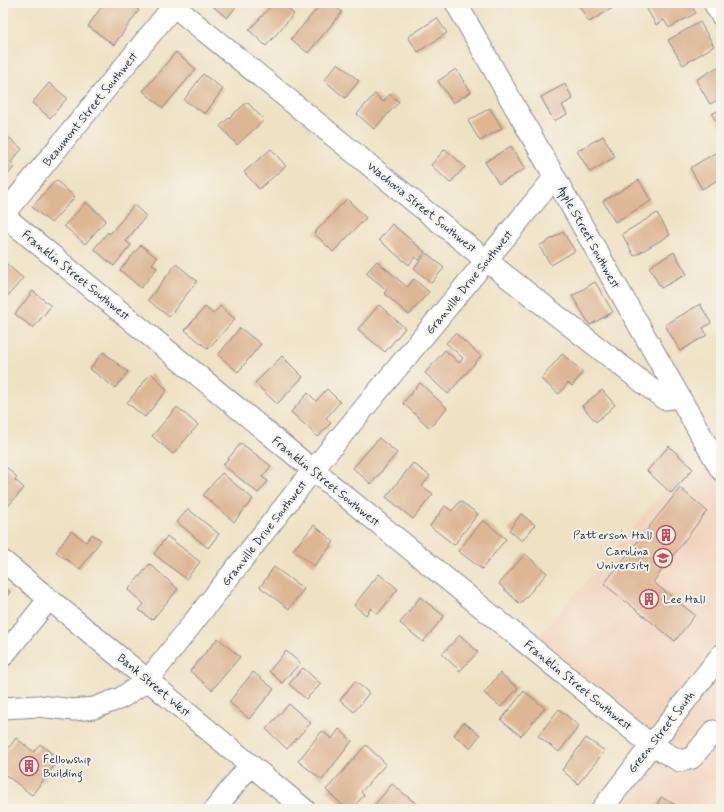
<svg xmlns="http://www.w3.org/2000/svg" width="724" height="812" viewBox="0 0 724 812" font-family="Mynerve,sans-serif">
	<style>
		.built { fill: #f2d4be }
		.building { fill: #ddb694 }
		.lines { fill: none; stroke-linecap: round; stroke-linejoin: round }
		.minor-casing { stroke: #858891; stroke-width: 23 }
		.minor { stroke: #fff; stroke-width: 21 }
		.labels { text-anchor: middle; stroke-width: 4; stroke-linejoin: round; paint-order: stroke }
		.street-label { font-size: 12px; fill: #1b2f5e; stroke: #f7f3e8 }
		.poi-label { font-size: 12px; fill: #1b2f5e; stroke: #f7f3e8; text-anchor: end }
	</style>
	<rect width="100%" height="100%" fill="#f7f3e8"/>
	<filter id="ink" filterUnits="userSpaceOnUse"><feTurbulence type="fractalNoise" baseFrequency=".025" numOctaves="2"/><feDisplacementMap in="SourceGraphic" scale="8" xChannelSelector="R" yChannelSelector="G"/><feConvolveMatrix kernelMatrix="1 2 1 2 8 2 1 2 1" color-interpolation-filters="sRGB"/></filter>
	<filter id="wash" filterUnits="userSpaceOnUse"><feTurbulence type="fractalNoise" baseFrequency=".012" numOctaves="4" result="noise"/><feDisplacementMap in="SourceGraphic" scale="16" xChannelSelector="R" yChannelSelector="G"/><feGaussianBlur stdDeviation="0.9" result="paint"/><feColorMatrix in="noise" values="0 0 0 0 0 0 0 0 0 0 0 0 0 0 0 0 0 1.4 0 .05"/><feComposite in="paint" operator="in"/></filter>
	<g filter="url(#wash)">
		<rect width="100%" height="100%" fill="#efe2c4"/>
		<!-- built -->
		<path class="built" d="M706,443l15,27v339h-119l49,-64 -121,-99z"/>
		<g id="blocks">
			<!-- building -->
			<path class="building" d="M104,3h25l10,7 -25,35 -26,-19z
				M209,3h30l-12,15z
				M274,3h8l12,11 -28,32 -17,-16z
				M322,3h9l11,9 -34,41 -17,-14z
				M577,3h44l-32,19z
				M658,3h32l6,10 -27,15 -5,-8 -8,5 -9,-16z
				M437,18l10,15 -29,19 -10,-15z
				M700,22l14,24 -31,19 -15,-25z
				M176,52l20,17 -33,39 -20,-17z
				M338,63l21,18 -14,17 -21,-18z
				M721,65v33l-11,6 -14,-24z
				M456,69l15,23 -18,11 -15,-22z
				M203,74l20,15 -18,25 -21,-14z
				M49,83l18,15 -17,20 -18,-15z
				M565,84l8,15 -11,6 5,9 -13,7 -13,-24z
				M375,94l8,8 7,-8 9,8 -25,27 -17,-15z
				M247,102l17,18 -27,25 -17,-19z
				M490,108l12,20 -22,13 -12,-20z
				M721,109v20l-9,-15z
				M3,132l19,17 -11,13 4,4 -12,14z
				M603,136l12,21 -25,15 -13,-21z
				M511,146l14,23 -26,15 -14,-22z
				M271,149l15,17 -27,23 -15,-17z
				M445,149l20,18 -15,16 -19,-18z
				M720,150l1,28 -19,11 -12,-21z
				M56,180l19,17 -24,26 -19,-16z
				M639,180l12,21 -36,21 -12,-21z
				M347,199l19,19 -33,34 -19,-19z
				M86,202l20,18 -21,24 -21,-18z
				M134,205l12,11 -20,25 5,4 -17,21 -20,-17 14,-17 2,2z
				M657,213l13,22 -36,21 -12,-22z
				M392,224l33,28 -6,8 -4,-3 -6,8 -30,-25z
				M563,232l12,19 -24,14 -12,-19z
				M141,245l16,13 -5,6 5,4 -16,20 -21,-18z
				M674,252l13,22 -26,14 -12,-21z
				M427,253l17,15 -13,15 -17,-15z
				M3,261l20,17 -16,19 -4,-4z
				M377,261l30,26 7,-8 15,13 -20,23 -25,-22 3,-3 -21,-17z
				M176,264l21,17 -28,36 -21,-17z
				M595,282l18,30 -23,13 -18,-29z
				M33,291l18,15 -18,22 -18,-14z
				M700,304l11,19 -8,5 4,7 -27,16 -15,-26z
				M379,305l26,23 -20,24 -27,-23z
				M220,306l15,13 -27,30 -23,-19 20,-23 8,7z
				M240,328l21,16 -23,28 -20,-17z
				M455,333l26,23 -33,38 -23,-21 20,-23 14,13 4,-5 -17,-15z
				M103,352l25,20 -13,16 -25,-19z
				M562,354l21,18 -11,14 -4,-3 -9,11 -18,-15z
				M282,356l21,21 -26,27 -22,-21z
				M151,373l16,17 -22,27 -18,-14z
				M420,383l27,25 -17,20 -27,-25z
				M327,389l13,13 -14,16 5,5 -13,14 -27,-25 17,-19 8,8z
				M602,390l13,15 -19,17 -14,-16z
				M177,407l21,18 -25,29 -21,-18z
				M379,438l18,15 -26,31 -18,-16z
				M241,443l30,23 -9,11 6,4 -10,12 -35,-28z
				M669,446l24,23 -22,24 -24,-22z
				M413,463l17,13 -8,10 11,8 -20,25 -27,-22z
				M6,467l11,10 -2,3 9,8 -20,23 -1,-40z
				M222,473l31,26 -19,23 -31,-27z
				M680,488l27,23 -54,71 42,33 -20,26 -71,-57z
				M460,501l18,13 -24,31 -24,-19 15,-20 7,5z
				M188,509l31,25 -11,14 -31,-26z
				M521,514l14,11 -13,16 -13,-11z
				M483,520l23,19 -24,30 -24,-18z
				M314,525l20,17 -20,24 -21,-16z
				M71,531l15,11 6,-8 9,6 -21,29 -24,-17z
				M167,536l33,26 -14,17 -32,-25z
				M525,554l22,19 -27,31 -21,-20z
				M150,564l28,25 -26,31 -13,-10 5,-6 -16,-14z
				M274,567l30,22 -15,20 -29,-22z
				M379,574l19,15 -20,25 -7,-6 -5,7 -12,-10z
				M3,587l7,5 -7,9z
				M420,597l24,19 -21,26 -23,-19z
				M460,635l18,17 -18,19 -18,-17z
				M218,638l22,19 -28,33 -22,-19z
				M286,651l14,12 -18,20 -13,-12z
				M303,668l18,16 -15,15 -17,-15z
				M253,672l21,17 -25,30 -20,-17z
				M500,673l18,15 -17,19 -17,-14z
				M355,681l14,12 -15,19 -14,-12z
				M524,691l21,17 -24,28 -20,-16z
				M289,704l22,19 -24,26 -21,-20z
				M559,709l20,17 -20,26 -21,-16z
				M464,722l16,13 -10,13 -16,-13z
				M339,729l13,12 -30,39 -24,-19 24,-30 10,8z
				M16,738l18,14 6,-8 19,15 -27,36 -29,-22v-17z
				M586,738l19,13 -27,33 -16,-14z
				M366,745l20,19 -25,28 3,3 -12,14h-5l-21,-19z
				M392,784l27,22 -3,3 -44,-1z
				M661,797l22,12h-28z"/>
		</g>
	</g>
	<g filter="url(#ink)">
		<use href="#blocks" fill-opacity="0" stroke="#858891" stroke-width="1"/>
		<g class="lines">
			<!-- minor casing -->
			<g class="minor-casing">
				<path id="minor" d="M170,3l317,258 177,138 15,-2
					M456,3l265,467
					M714,3l7,12
					M3,215l310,255 338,275 29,16 12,-3 22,-27
					M3,215l173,-212
					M3,561l301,248
					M3,656l46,-57
					M3,708l36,-2 34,4 21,-2 27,-10 27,-18 165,-210 242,-293
					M215,809l35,-44
					M602,809l119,-154"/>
			</g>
			<!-- minor -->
			<use href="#minor" class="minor"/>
		</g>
	</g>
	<!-- icons -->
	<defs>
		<g id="building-ring" transform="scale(1)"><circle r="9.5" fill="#f7f3e8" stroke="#d1495b" stroke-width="1.5"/><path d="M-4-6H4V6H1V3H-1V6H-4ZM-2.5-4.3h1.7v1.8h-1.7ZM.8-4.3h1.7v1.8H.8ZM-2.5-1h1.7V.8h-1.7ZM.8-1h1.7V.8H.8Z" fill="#d1495b"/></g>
		<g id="university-ring" transform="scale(1)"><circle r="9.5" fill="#f7f3e8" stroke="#d1495b" stroke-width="1.5"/><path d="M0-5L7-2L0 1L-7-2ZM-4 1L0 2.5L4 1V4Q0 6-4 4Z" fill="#d1495b"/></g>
	</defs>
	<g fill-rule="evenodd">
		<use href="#building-ring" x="666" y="535"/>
		<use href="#university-ring" x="663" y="558"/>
		<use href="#building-ring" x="649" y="599"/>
		<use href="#building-ring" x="29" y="766"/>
	</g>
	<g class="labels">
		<!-- street labels -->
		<g class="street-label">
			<text transform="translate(90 109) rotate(-51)" y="4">Beaumont Street Southwest</text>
			<text transform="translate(422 207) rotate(39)" y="4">Wachovia Street Southwest</text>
			<text transform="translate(589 237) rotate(61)" y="4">Apple Street Southwest</text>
			<text transform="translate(76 275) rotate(39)" y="4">Franklin Street Southwest</text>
			<text transform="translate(469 282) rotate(-51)" y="4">Granville Drive Southwest</text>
			<text transform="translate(326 481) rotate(39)" y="4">Franklin Street Southwest</text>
			<text transform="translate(264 533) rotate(-52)" y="4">Granville Drive Southwest</text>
			<text transform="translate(154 685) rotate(40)" y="4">Bank Street West</text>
			<text transform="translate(578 685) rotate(39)" y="4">Franklin Street Southwest</text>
			<text transform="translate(661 732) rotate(-52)" y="4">Green Street South</text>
		</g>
		<!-- poi labels -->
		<g class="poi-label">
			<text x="652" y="539">Patterson Hall</text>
			<text x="649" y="555">Carolina<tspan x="649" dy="14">University</tspan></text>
			<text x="663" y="603" text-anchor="start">Lee Hall</text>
			<text x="43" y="763" text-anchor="start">Fellowship<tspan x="43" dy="14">Building</tspan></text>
		</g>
	</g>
	<!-- margin -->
	<rect width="724" height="812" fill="none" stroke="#f7f3e8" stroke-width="16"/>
</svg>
